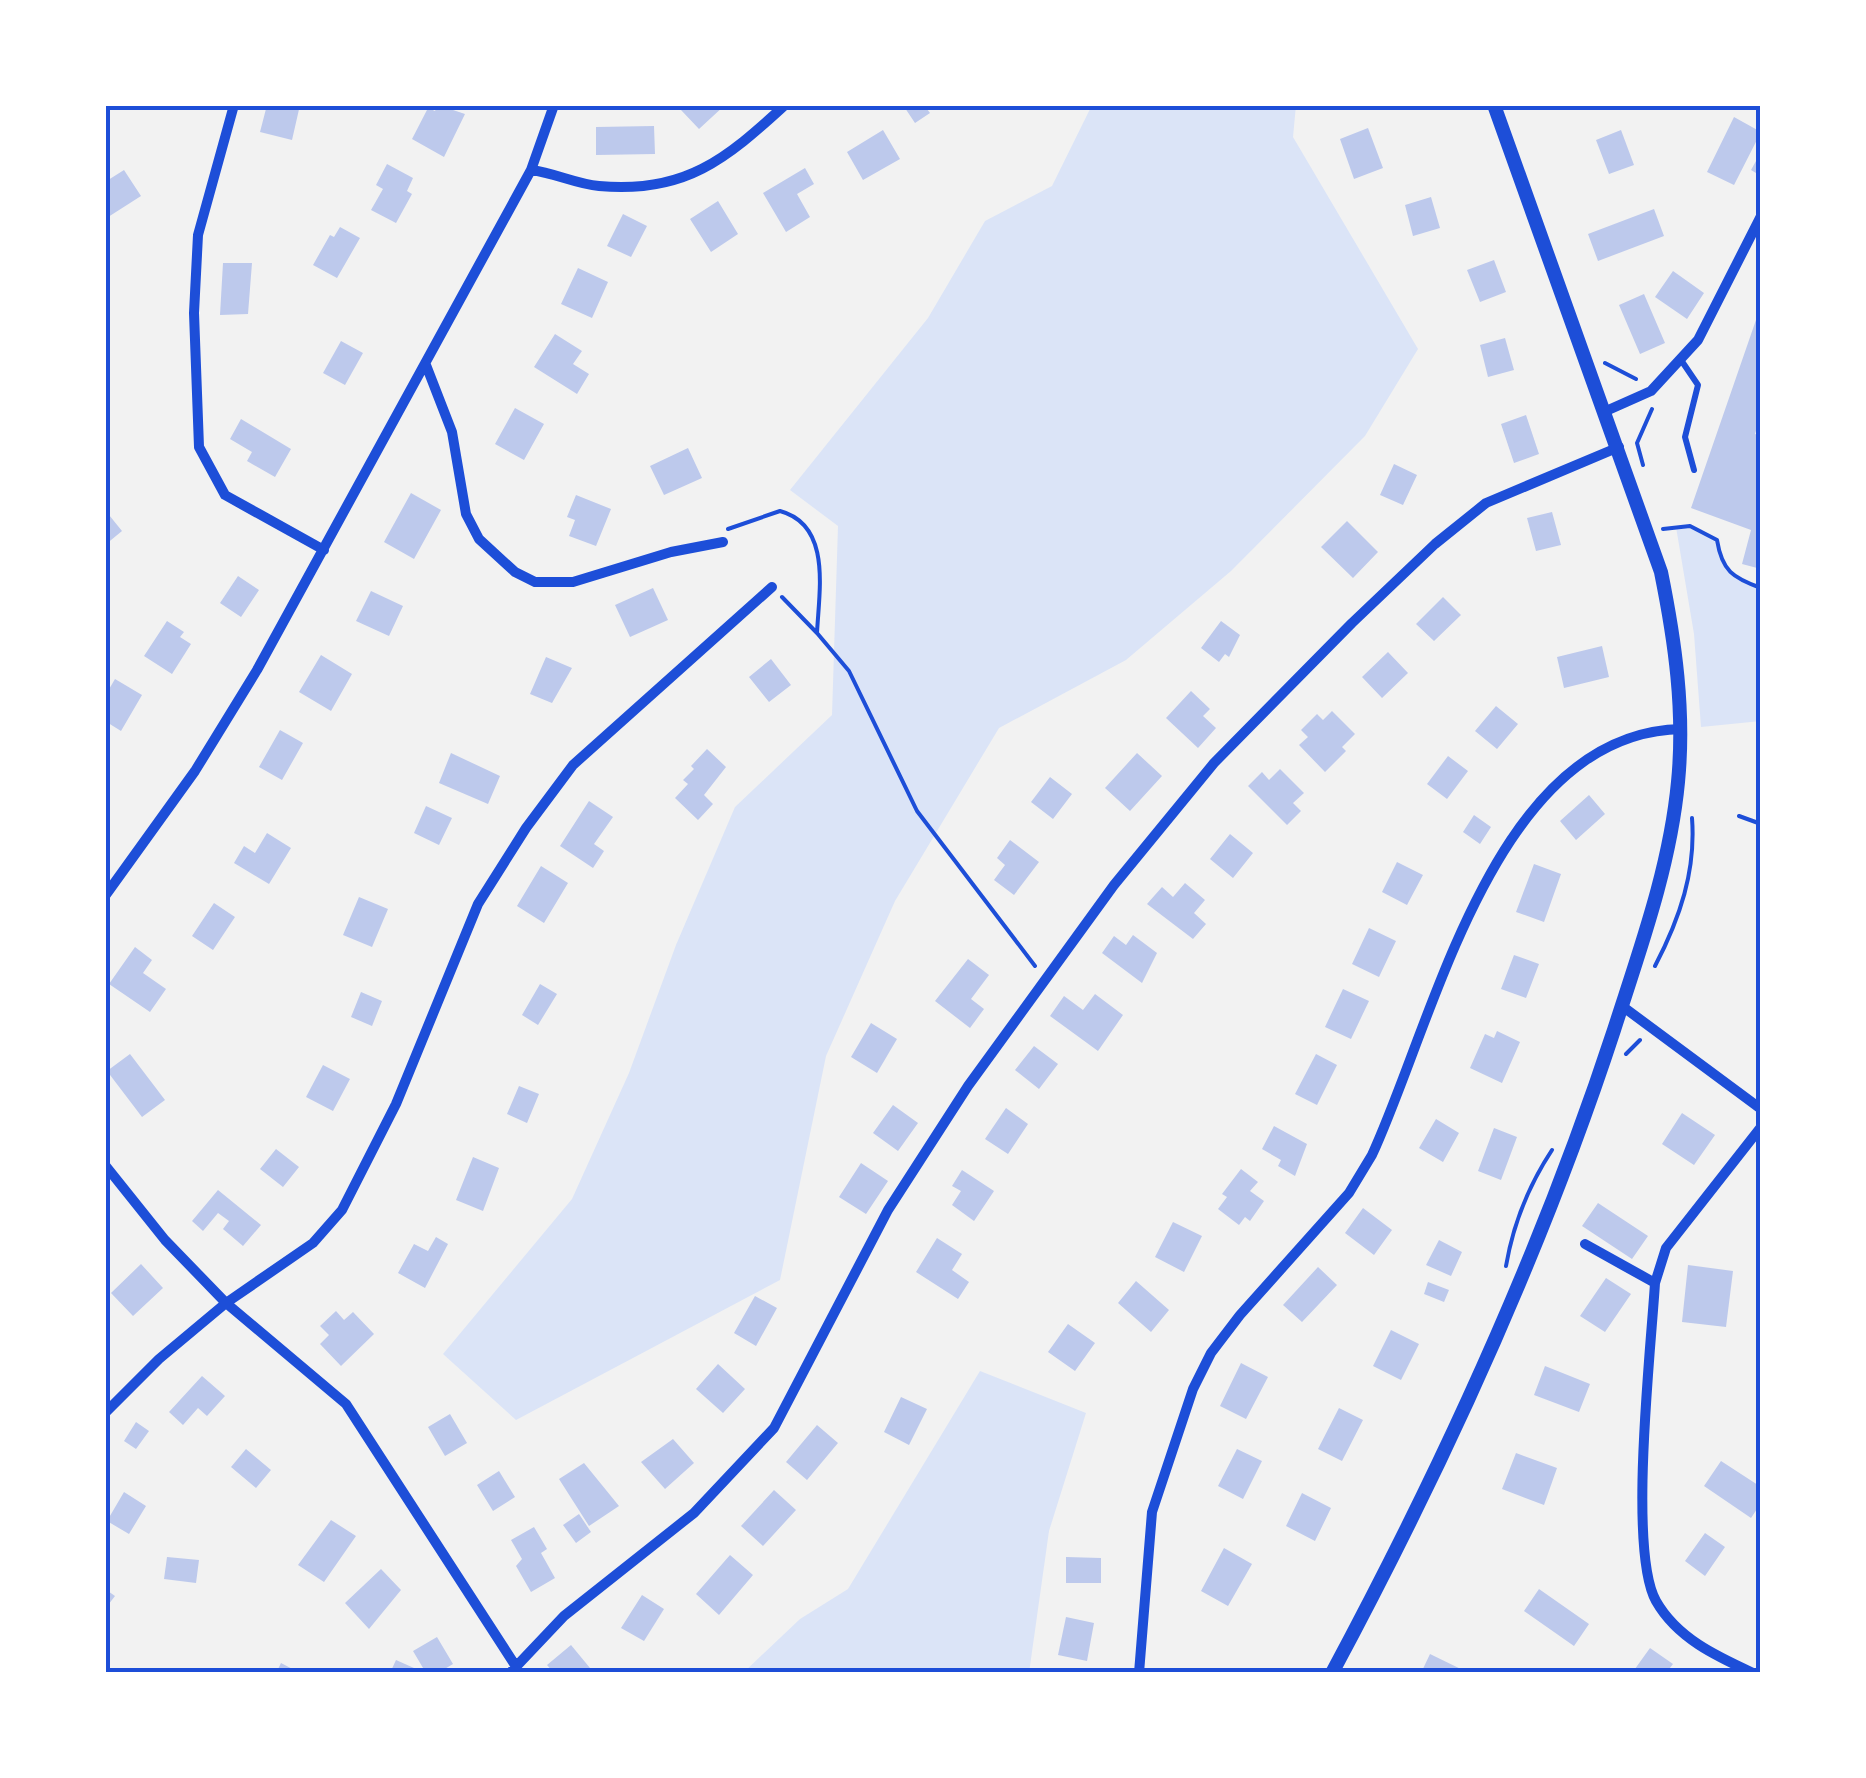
<svg xmlns="http://www.w3.org/2000/svg" width="1866" height="1778" viewBox="0 0 1866 1778" font-family="'Work Sans',sans-serif">
	<style>
		.green { fill: #dbe4f7 }
		.building { fill: #bdc9ec }
		.lines { fill: none; stroke-linecap: round; stroke-linejoin: round }
		.path { stroke: #1d4ed8; stroke-width: 4 }
		.service { stroke: #1d4ed8; stroke-width: 6 }
		.minor { stroke: #1d4ed8; stroke-width: 10 }
		.tertiary { stroke: #1d4ed8; stroke-width: 14 }
		.neatline { fill: none; stroke: #1d4ed8; stroke-width: 4 }
	</style>
	<rect width="100%" height="100%" fill="#f2f2f2"/>
	<!-- green -->
	<path class="green" d="M1092,105h204l-3,32 125,212 -53,87 -134,135 -105,89 -127,68 -104,173 -69,155 -46,224 -264,140 -73,-66 129,-155 57,-126 47,-128 59,-138 97,-92 6,-189 -48,-36 138,-172 57,-97 67,-35z
		M1690,526l27,14c5,31 16,38 44,48v133l-60,6 -7,-93 -18,-107z
		M980,1371l106,42 -37,118 -20,142h-286l57,-54 48,-30z"/>
	<!-- building -->
	<path class="building" d="M267,105h33l-8,35 -32,-8z
		M438,105l27,9 -21,43 -32,-18 16,-31 7,3z
		M686,105h39l-26,24 -18,-19z
		M903,105h21l6,8 -15,10z
		M1734,117l27,15 -27,53 -27,-13z
		M654,126l1,28 -59,1v-28z
		M1368,128l15,40 -29,11 -14,-40z
		M883,130l17,29 -37,21 -16,-28z
		M1621,130l13,35 -25,9 -13,-34z
		M1761,152v24l-10,-6z
		M387,164l26,14 -6,13 5,3 -16,29 -25,-13 12,-21 -7,-4z
		M805,168l9,16 -17,10 13,23 -24,15 -23,-39z
		M124,170l17,26 -36,23v-37z
		M1431,197l9,31 -27,8 -8,-31z
		M718,201l20,33 -27,18 -21,-33z
		M1654,209l10,27 -66,25 -10,-27z
		M623,214l24,12 -16,31 -24,-11z
		M340,227l20,11 -23,40 -24,-13 17,-30 4,2z
		M1494,260l12,32 -26,10 -13,-32z
		M223,263h29l-4,51 -28,1z
		M578,268l30,14 -16,36 -31,-14z
		M1673,271l31,22 -17,26 -32,-22z
		M1644,294l21,49 -25,11 -21,-49z
		M1757,317l4,1v96l-6,20 6,2v133l-19,-5 9,-34 -60,-22z
		M555,334l27,17 -9,13 16,10 -12,20 -43,-27z
		M1505,338l9,32 -26,7 -8,-32z
		M341,341l22,12 -18,32 -22,-12z
		M515,408l29,16 -20,36 -29,-16z
		M1526,415l13,39 -25,9 -13,-39z
		M241,419l50,30 -16,28 -28,-16 5,-9 -22,-13z
		M688,448l14,30 -38,17 -14,-29z
		M1394,464l23,11 -14,30 -23,-10z
		M411,493l30,17 -27,49 -30,-17z
		M576,495l35,14 -15,37 -27,-10 6,-16 -8,-3z
		M105,510l17,21 -17,14z
		M1552,512l9,33 -25,6 -9,-33z
		M1347,521l31,31 -25,26 -32,-31z
		M238,576l21,14 -18,27 -21,-14z
		M653,588l15,32 -38,17 -15,-32z
		M371,591l32,15 -14,30 -33,-15z
		M1443,597l18,18 -27,26 -18,-17z
		M167,621l17,11 -4,5 11,7 -19,30 -28,-18z
		M1221,621l19,14 -11,22 -4,-3 -6,8 -18,-14z
		M1602,646l7,31 -45,11 -7,-31z
		M1388,652l20,21 -26,25 -20,-21z
		M321,655l31,19 -21,37 -32,-19z
		M546,657l26,11 -20,35 -22,-9z
		M771,659l20,26 -22,17 -20,-25z
		M115,679l27,16 -21,36 -16,-10v-25z
		M1191,691l19,18 -7,7 13,12 -18,20 -32,-30z
		M1496,706l22,18 -21,25 -22,-18z
		M1332,711l23,23 -13,13 4,4 -21,21 -26,-27 9,-8 -7,-7 16,-16 6,6z
		M280,730l23,13 -21,37 -23,-13z
		M707,749l19,18 -22,28 9,9 -15,16 -23,-22 13,-14 -5,-4 11,-11 -3,-3z
		M451,753l49,23 -12,28 -49,-21z
		M1137,753l25,23 -32,35 -25,-23z
		M1448,756l20,15 -21,28 -20,-15z
		M1280,769l24,24 -11,10 8,8 -14,14 -39,-39 14,-14 7,8z
		M1050,777l22,17 -19,25 -22,-17z
		M1589,795l16,19 -29,26 -16,-19z
		M589,801l24,16 -19,27 10,7 -11,17 -33,-22z
		M426,806l26,12 -13,27 -25,-12z
		M1474,815l17,12 -11,17 -17,-12z
		M267,833l24,15 -22,36 -35,-21 10,-17 11,7z
		M1230,834l23,19 -20,25 -23,-19z
		M1010,840l29,22 -25,33 -20,-15 11,-15 -8,-7z
		M1397,862l26,13 -16,30 -25,-13z
		M1534,864l27,10 -17,48 -28,-10z
		M541,866l27,17 -24,40 -27,-17z
		M1185,883l20,17 -11,13 12,11 -13,15 -46,-35 15,-17 11,10z
		M359,897l29,12 -16,38 -29,-12z
		M214,903l21,14 -22,33 -21,-14z
		M1369,928l27,13 -17,36 -27,-13z
		M1133,935l24,18 -15,30 -40,-30 12,-17 12,9z
		M135,947l17,13 -9,13 23,16 -16,23 -41,-28z
		M1514,955l25,9 -13,34 -25,-9z
		M968,959l21,16 -18,24 13,10 -14,19 -35,-27z
		M540,984l17,10 -19,31 -16,-10z
		M1343,989l26,12 -18,38 -26,-12z
		M361,992l21,9 -10,25 -21,-9z
		M1095,994l28,21 -25,36 -48,-35 14,-20 19,14z
		M871,1023l26,16 -20,34 -26,-16z
		M1497,1031l23,11 -18,41 -32,-15 15,-34 9,4z
		M1034,1046l24,18 -19,25 -24,-19z
		M130,1054l35,46 -23,17 -35,-46z
		M1316,1054l21,11 -20,40 -22,-11z
		M323,1065l27,14 -17,32 -27,-14z
		M519,1086l20,8 -12,29 -20,-9z
		M893,1105l25,18 -20,28 -25,-18z
		M1006,1108l22,16 -20,30 -23,-15z
		M1682,1113l33,22 -21,30 -32,-21z
		M1436,1119l23,14 -16,29 -24,-14z
		M1274,1126l33,18 -12,32 -17,-10 3,-6 -19,-11z
		M1494,1128l23,9 -16,43 -23,-9z
		M276,1149l23,18 -16,20 -23,-18z
		M473,1157l26,11 -16,43 -27,-11z
		M861,1163l27,18 -22,33 -27,-17z
		M1241,1169l17,13 -8,9 14,10 -14,20 -5,-4 -6,8 -21,-16 9,-12 -5,-3z
		M962,1170l32,21 -20,30 -22,-16 9,-14 -9,-5z
		M218,1190l43,35 -18,21 -20,-17 6,-8 -11,-8 -15,18 -11,-10z
		M1598,1203l50,33 -16,23 -50,-33z
		M1363,1208l29,22 -18,25 -29,-22z
		M1173,1222l29,14 -18,36 -29,-15z
		M436,1237l12,7 -23,44 -27,-15 16,-29 14,7z
		M937,1238l25,16 -10,16 17,12 -11,17 -42,-27z
		M1439,1240l23,12 -11,24 -25,-11z
		M141,1264l22,24 -30,28 -22,-23z
		M1688,1265l45,6 -7,56 -44,-5z
		M1318,1267l19,18 -35,37 -19,-17z
		M1606,1278l25,16 -26,38 -25,-16z
		M1136,1281l33,29 -18,22 -33,-29z
		M1428,1282l21,8 -5,12 -20,-8z
		M755,1296l22,12 -21,38 -22,-13z
		M336,1311l8,9 9,-8 21,22 -33,32 -21,-22 9,-9 -9,-9z
		M1068,1324l27,19 -20,28 -27,-19z
		M1391,1330l28,14 -18,36 -28,-14z
		M1241,1363l27,14 -22,42 -26,-13z
		M718,1364l27,25 -22,24 -27,-24z
		M1545,1366l45,18 -11,28 -45,-17z
		M202,1376l23,20 -18,20 -9,-8 -15,17 -14,-13z
		M901,1397l26,12 -18,36 -25,-13z
		M1339,1408l24,12 -21,41 -24,-12z
		M450,1414l17,29 -22,13 -17,-29z
		M136,1422l13,9 -13,18 -12,-8z
		M817,1425l21,18 -31,37 -21,-18z
		M673,1439l21,24 -29,26 -24,-27z
		M246,1449l25,21 -15,18 -25,-21z
		M1237,1449l25,12 -19,38 -25,-13z
		M1516,1453l41,15 -13,37 -42,-16z
		M1721,1461l40,26v16l-10,15 -47,-32z
		M584,1463l35,43 -30,20 -30,-47z
		M499,1471l16,26 -22,14 -16,-26z
		M774,1490l22,20 -33,36 -22,-20z
		M124,1492l22,14 -17,28 -22,-13z
		M1302,1493l29,15 -16,33 -29,-15z
		M579,1514l12,18 -15,11 -13,-18z
		M331,1520l25,16 -32,46 -26,-17z
		M534,1527l13,22 -6,4 14,25 -24,14 -15,-26 6,-7 -11,-19z
		M1705,1533l20,14 -20,29 -20,-15z
		M1224,1548l28,16 -24,42 -27,-15z
		M730,1555l23,20 -34,40 -23,-21z
		M167,1557l32,3 -3,23 -32,-4z
		M1066,1557l35,1v25h-35z
		M381,1569l20,21 -32,39 -24,-26z
		M105,1589l10,7 -10,13z
		M1539,1589l50,35 -15,22 -50,-35z
		M642,1595l22,14 -20,32 -23,-13z
		M1066,1617l28,6 -7,38 -29,-6z
		M437,1637l16,27 -15,9h-12l-13,-22z
		M571,1645l19,23 -6,5h-30l-7,-8z
		M1650,1648l23,16 -7,9h-34z
		M1430,1654l39,19h-48z
		M396,1660l18,8 -2,5h-22z
		M281,1663l19,10h-24z"/>
	<g class="lines">
		<!-- path -->
		<path class="path" d="M1605,363l31,16
			M1643,465l-6,-22 15,-34
			M728,529l52,-18c52,14 39,80 37,122l-35,-36
			M1663,529l27,-3 27,14c5,31 16,38 44,48
			M817,633l32,38 68,140 118,155
			M1739,816l22,8
			M1655,966c25,-48 41,-95 37,-148
			M1626,1054l14,-14
			M1506,1266c7,-41 23,-81 46,-116"/>
		<!-- service -->
		<path class="service" d="M1681,360l17,25 -13,52 9,33"/>
		<!-- minor -->
		<path class="minor" d="M234,105l-36,130 -4,78 5,134 26,48 99,55
			M531,170c24,3 45,14 68,16 86,8 127,-27 186,-81
			M426,365l26,67 14,82 13,25 36,33 20,10h38l98,-30 52,-10
			M1606,411l45,-20 47,-51 63,-124
			M105,896l90,-125 62,-101 274,-500 23,-65
			M1622,1006l139,103
			M105,1165l60,75 61,63 120,101 169,261
			M1585,1244l70,39
			M105,1413l54,-54 67,-56 87,-60 29,-33 54,-106 82,-200 48,-76 47,-63 199,-178
			M510,1673l54,-57 130,-103 80,-85 114,-218 80,-124 146,-201 100,-122 138,-140 83,-79 51,-41 133,-56
			M1139,1673l13,-161 41,-123 18,-36 29,-38 109,-122 23,-38c63,-136 123,-423 310,-426
			M1753,1673c-37,-17 -76,-35 -97,-72 -28,-50 -5,-252 -1,-318l11,-35 95,-121"/>
		<!-- tertiary -->
		<path class="tertiary" d="M1332,1673c111,-207 209,-420 282,-643 26,-81 56,-163 64,-248 7,-71 -3,-141 -17,-210l-167,-467"/>
	</g>
	<!-- border -->
	<rect width="1866" height="1778" fill="none" stroke="#ffffff" stroke-width="215"/>
	<rect x="108" y="108" width="1650" height="1562" class="neatline"/>
</svg>
